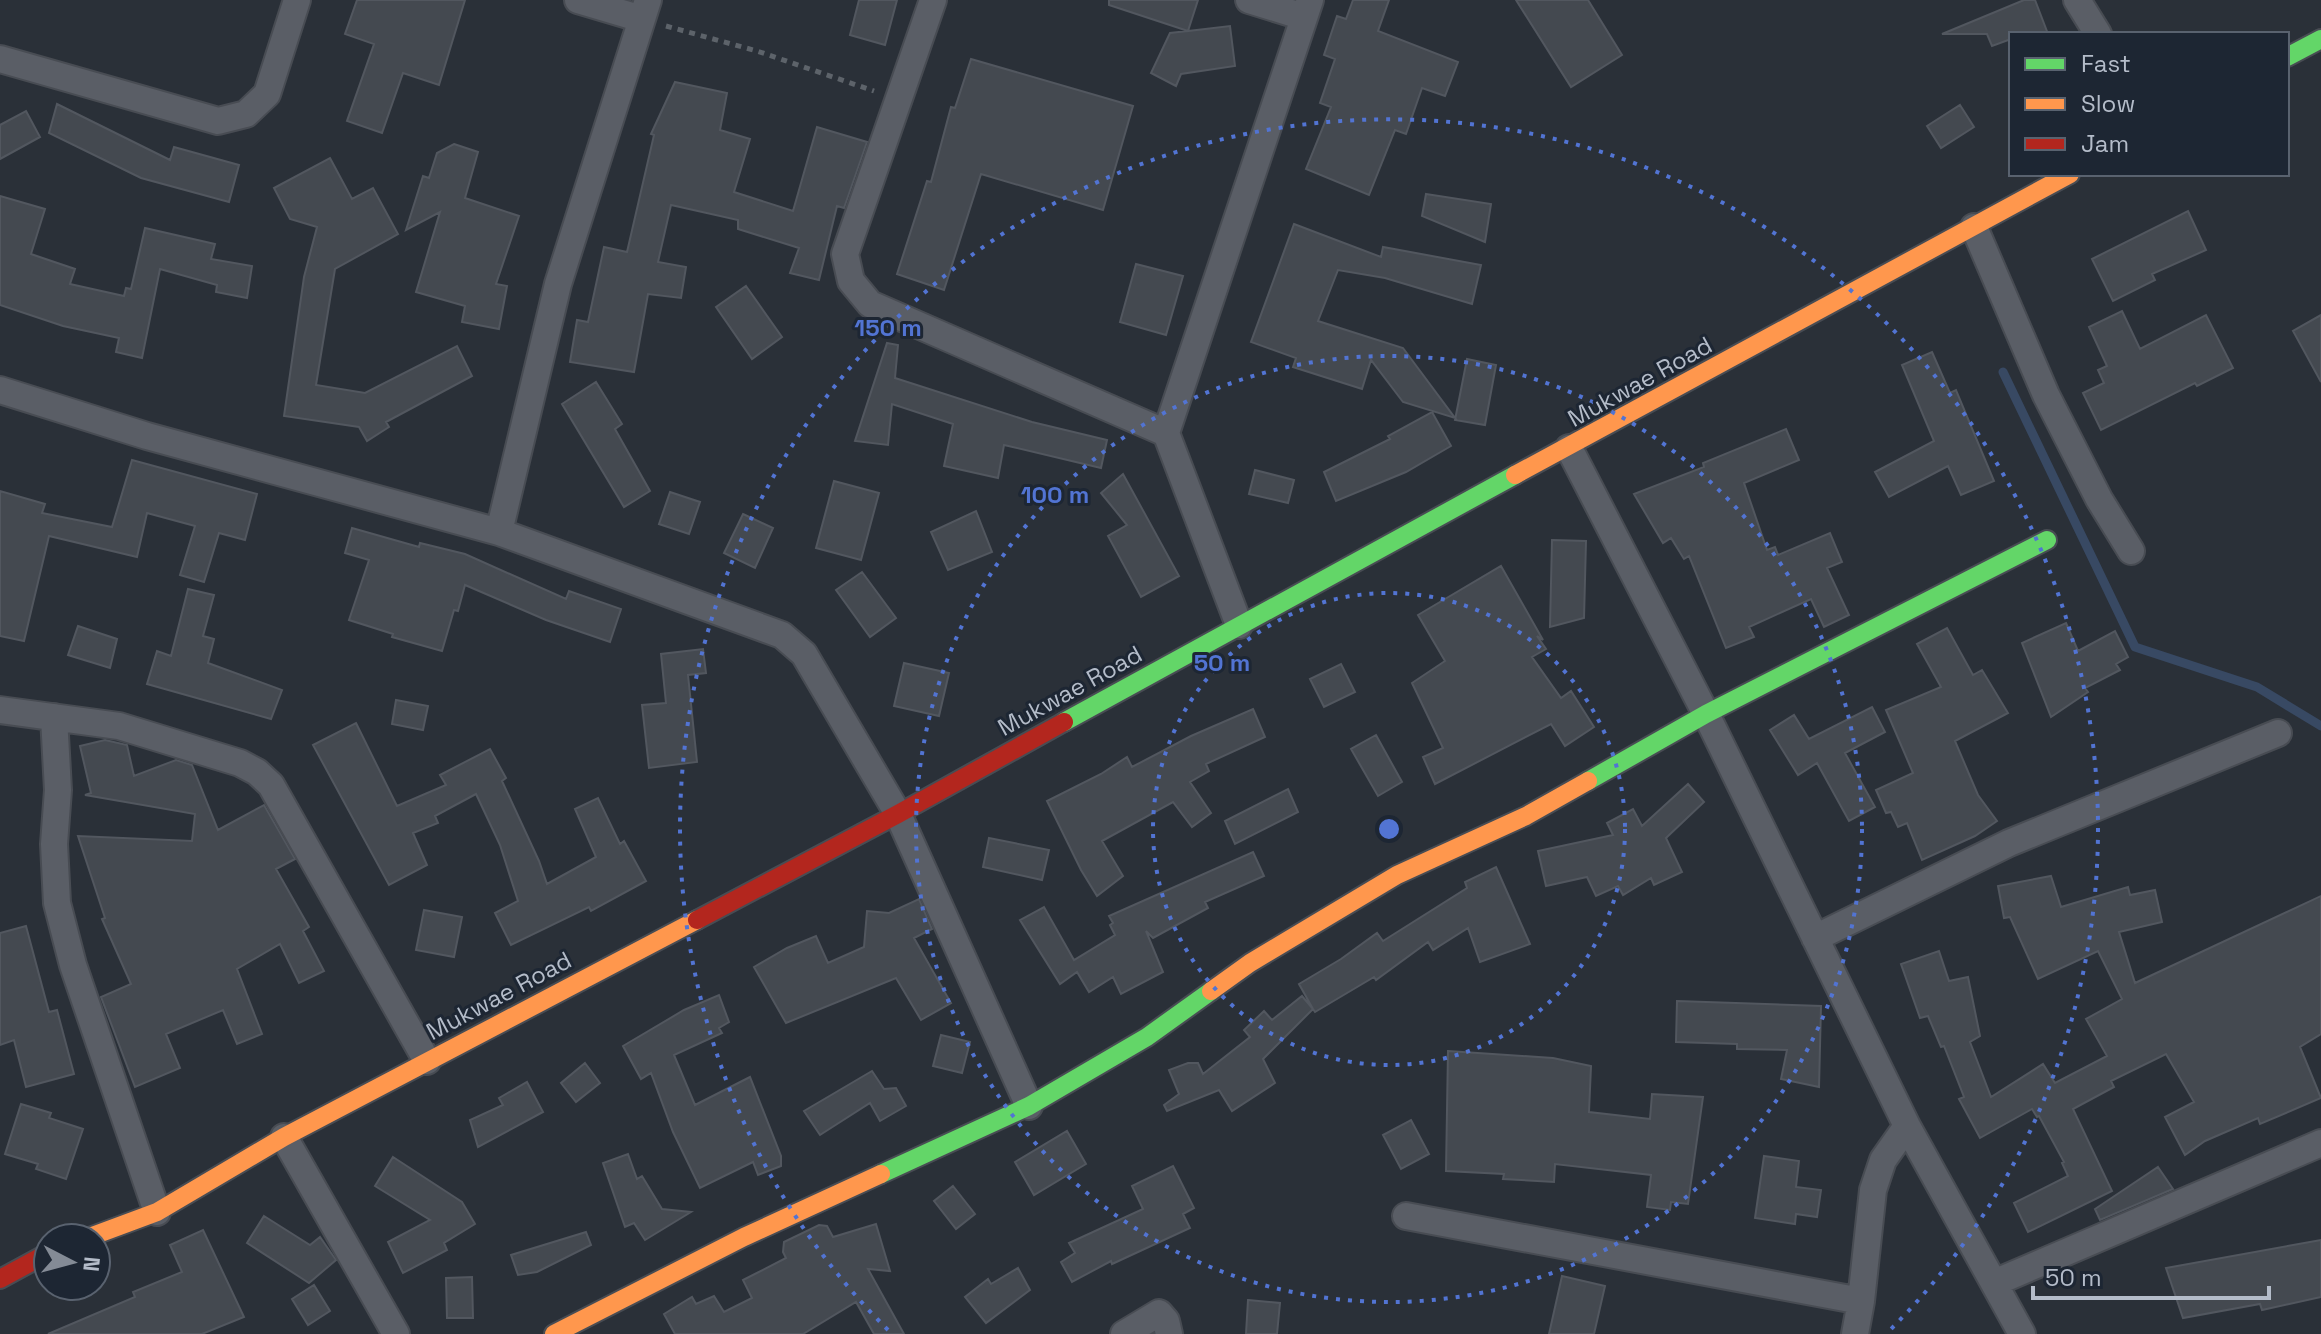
<svg xmlns="http://www.w3.org/2000/svg" width="2321" height="1334" viewBox="0 0 2321 1334" font-family="'Space Grotesk',sans-serif">
	<style>
		.lines { fill: none; stroke-linecap: round; stroke-linejoin: round }
		.stream { stroke: #384963; stroke-width: 9 }
		.building { fill: #444950; stroke: #52575f; stroke-width: 2 }
		.street-casing { stroke: #484c53; stroke-width: 30 }
		.fast-casing { stroke: #484c53; stroke-width: 22 }
		.slow-casing { stroke: #484c53; stroke-width: 22 }
		.jam-casing { stroke: #484c53; stroke-width: 22 }
		.path { stroke: #5d636a; stroke-width: 5; stroke-dasharray: 6 6; stroke-linecap: butt }
		.street { stroke: #5a5e66; stroke-width: 26 }
		.fast { stroke: #63d668; stroke-width: 18 }
		.slow { stroke: #ff974d; stroke-width: 18 }
		.jam { stroke: #b3261e; stroke-width: 18 }
		.ring { fill: none; stroke: #5274d3; stroke-width: 4; stroke-dasharray: 4 8 }
		.labels { text-anchor: middle; stroke-width: 6; stroke-linejoin: round; paint-order: stroke }
		.street-label { font-size: 24px; fill: #b4bcc9; stroke: #1d2633 }
		.centre { fill: #5274d3; stroke: #1d2633; stroke-width: 4 }
		.ring-label { font-size: 24px; text-anchor: middle; font-weight: bold; fill: #5274d3; stroke: #1d2633; stroke-width: 6; stroke-linejoin: round; paint-order: stroke }
	</style>
	<rect width="100%" height="100%" fill="#2a3038"/>
	<g class="lines">
		<!-- stream -->
		<path class="stream" d="M2003,372l132,275 122,40 64,39"/>
	</g>
	<!-- building -->
	<path class="building" d="M357,0h108l-26,85 -36,-12 -21,60 -35,-12 27,-77 -29,-10z
		M859,0h38l-12,45 -35,-10z
		M1109,0h89l-10,31 42,-5 5,40 -54,8 -5,12 -25,-13 19,-40 18,-2 -79,-26z
		M1353,0h36l-11,31 80,31 -13,34 -23,-8 -16,46 -11,-4 -26,65 -63,-26 25,-62 -11,-4 15,-44 -11,-4 13,-39 9,3z
		M1516,0h72l34,55 -51,32z
		M2024,0h11l13,34h-37v5l-19,7 -5,-12h-45z
		M971,59l162,47 -30,104 -122,-36 -37,116 -47,-16 30,-93 4,1 20,-75 4,1z
		M675,82l52,11 -7,37 30,9 -16,53 59,19 24,-84 50,15 -23,66 -7,-2 -18,74 -29,-7 9,-25 -61,-19v-9l-67,-15 -13,57 28,5 -5,31 -33,-4 -14,78 -64,-10 7,-42 11,2 16,-75 23,5 27,-117 -3,-1z
		M57,104l113,56 4,-13 65,18 -10,37 -88,-24 -92,-45z
		M1960,105l14,22 -33,21 -14,-22z
		M26,111l14,26 -40,22v-34z
		M454,144l24,8 -13,46 54,18 -23,68 11,2 -8,43 -37,-7 3,-16 -49,-14 24,-80 -34,18 17,-54 6,2 8,-25z
		M330,158l22,41 21,-11 25,46 -63,35 -19,116 49,8 92,-47 15,30 -86,46 3,5 -22,14 -8,-14 -75,-11 20,-139 13,-50 -27,-8 -16,-31z
		M1426,194l65,10 -6,38 -63,-26z
		M0,196l45,13 -14,45 44,15 -5,15 54,12 2,-8 5,1 14,-61 70,16 -4,15 41,7 -5,32 -31,-6 1,-7 -57,-16 -18,89 -26,-6 3,-14 -56,-12 -63,-21z
		M2188,211l18,39 -54,24 3,6 -42,21 -21,-42z
		M1294,224l87,33 2,-10 98,18 -9,39 -87,-26 -47,-8 -20,51 85,27 52,70 -52,-16 -32,-42 -9,29 -69,-22 3,-9 -45,-16z
		M1136,264l47,12 -17,59 -46,-13z
		M746,286l36,51 -30,22 -36,-52z
		M2122,311l18,38 66,-34 27,53 -36,18 -2,-3 -94,47 -18,-37 21,-10 -6,-13 9,-4 -18,-39z
		M2321,315v67l-28,-51z
		M887,343l11,2 -3,33 137,44 75,18 -6,28 -97,-23 -6,33 -54,-12 9,-42 -61,-20 -4,41 -33,-4z
		M1932,352l18,41 6,-3 38,91 -33,14 -13,-29 -59,31 -14,-25 59,-31 -32,-76z
		M1467,359l29,6 -11,60 -30,-5z
		M596,382l26,42 -7,5 35,62 -26,16 -62,-103z
		M1432,412l19,34 -45,26 -70,29 -12,-29 66,-33 -2,-3z
		M1786,429l13,31 -55,23 23,67 8,-3 3,8 52,-22 12,29 -15,6 22,47 -25,12 -13,-28 -62,28 5,10 -28,11 -37,-92 -5,3 -13,-21 -8,5 -29,-49 70,-27 -1,-4z
		M132,460l125,34 -12,46 -26,-7 -15,49 -24,-7 15,-49 -48,-13 -10,44 -88,-21 -25,105 -24,-5v-145l45,13 -3,9 70,14z
		M1255,470l39,10 -6,23 -39,-9z
		M1123,474l56,102 -38,21 -33,-61 19,-11 -26,-32z
		M834,481l45,12 -18,67 -45,-12z
		M670,492l30,10 -11,32 -30,-10z
		M976,511l16,41 -44,18 -17,-38z
		M743,514l30,14 -18,40 -31,-15z
		M352,528l67,19 1,-4 45,11 101,45 3,-8 52,18 -11,33 -64,-22 -81,-35 -7,26 -4,-1 -12,41 -50,-14 1,-3 -44,-14 20,-60 -24,-7z
		M1552,540l34,1 -2,77 -34,9z
		M1501,566l42,74 -6,-4 9,13 -14,8 29,41 10,-7 23,36 -29,19 -14,-22 -116,60 -12,-27 20,-9 -31,-65 33,-22 -27,-46z
		M862,572l34,46 -26,19 -34,-47z
		M188,589l26,6 -11,41 11,3 -6,24 74,27 -11,29 -124,-35 10,-33 14,5z
		M2066,623l12,28 37,-20 13,26 -12,7 4,6 -35,18 3,4 -37,25 -29,-74z
		M78,626l39,13 -7,29 -42,-13z
		M1947,628l26,47 9,-5 26,43 -53,28 23,54 19,26 -22,15 -53,24 -15,-37 -9,4 -7,-15 -5,1 -10,-23 37,-17 -27,-63 55,-23 -24,-43z
		M703,649l3,24 -18,2 9,87 -48,6 -7,-63 24,-2 -5,-49z
		M904,663l45,10 -10,43 -45,-10z
		M1341,664l14,28 -31,15 -14,-28z
		M396,700l32,6 -5,24 -31,-6z
		M1872,707l13,25 -40,21 30,54 -26,14 -32,-58 -19,12 -28,-45 24,-15 15,24z
		M1253,709l12,28 -59,27 3,7 -19,11 21,31 -19,14 -19,-25 -71,39 21,35 -26,20 -16,-26 -34,-69 54,-27 26,-17 5,10 59,-31z
		M356,723l41,83 49,-21 -6,-10 50,-26 16,29 -4,3 37,80 8,23 49,-27 -21,-48 23,-11 22,46 4,-3 22,40 -55,30 -2,-4 -78,38 -16,-32 23,-12 -18,-56 -24,-51 -41,22 3,7 -25,10 14,32 -38,20 -76,-140z
		M1376,735l26,47 -24,14 -27,-47z
		M105,740l22,5 7,31 42,-16 16,5 26,65 46,-25 31,54 -19,10 33,58 -6,4 21,40 -25,12 -19,-39 -43,25 25,65 -25,10 -14,-34 -57,24 14,34 -45,19 -34,-90 30,-13 -29,-65 3,-1 -27,-82 114,5 3,-27 -110,-19 6,-2 -11,-47z
		M1688,784l16,18 -38,36 16,34 -28,13 -3,-7 -28,17 -5,-9 -22,10 -9,-19 -41,9 -8,-35 75,-16 -6,-12 26,-14 9,17z
		M1288,789l10,23 -63,32 -10,-23z
		M989,838l60,12 -7,30 -59,-13z
		M1253,852l11,24 -59,26 3,6 -55,30 -7,-7 17,41 -42,22 -8,-17 -24,15 -12,-20 -17,12 -40,-64 24,-13 30,53 41,-25 -5,-10 3,-2 -4,-7z
		M1496,867l34,77 -50,18 -12,-34 -35,22 -5,-8 -52,38 -2,-3 -59,35 -2,-3 -50,50 12,24 -43,28 -13,-21 -52,21 -3,-6 15,-11 -10,-24 19,-7h10l5,11 47,-37 -6,-7 20,-19 8,9 30,-24 11,13 -14,-25 42,-25 36,-26 6,8 84,-53 -2,-6z
		M2051,876l10,31 67,-20 2,8 25,-5 7,32 -43,10 16,51 186,-87v138l-21,13 21,51 -61,26 -2,-6 -53,23 -20,14 -20,-38 29,-15 -28,-48 -55,27 3,6 -41,22 39,82 -84,41 -14,-29 54,-27 -6,-13 2,-1 -25,-46 -2,1 -5,-8 -52,29 -21,-39 5,-2 -20,-51 -3,1 -13,-31 -8,2 -19,-54 38,-13 10,30 19,-4 12,59 -10,6 21,55 52,-33 12,19 52,-27 -21,-37 36,-20 -24,-48 -60,28 -28,-62 -6,1 -6,-32z
		M919,899l13,30 -18,9 37,65 -30,17 -25,-42 -110,45 -32,-56 33,-19 29,-12 12,27 36,-16 3,-36 22,2z
		M424,910l38,7 -8,40 -38,-7z
		M26,926l23,86 8,-2 17,64 -48,13 -12,-47 -14,5v-112z
		M719,995l10,27 -10,6 3,5 -48,22 21,50 55,-28 31,79v10l-23,9 -5,-13 -53,26 -27,-56 -22,-59 -10,6 -18,-33 61,-36z
		M1677,1001l144,5 -2,81 -38,-8 6,-29 -50,-1v-5l-61,-2z
		M941,1035l29,7 -8,31 -29,-7z
		M1448,1051l105,7 38,8 -2,46 61,7 2,-25 51,3 -15,107 -17,-2 -1,8 -23,-3 4,-32 -96,-11 -1,18 -51,-3 1,-5 -58,-3z
		M585,1063l15,20 -24,19 -15,-19z
		M872,1071l12,18 12,-1 10,18 -26,15 -10,-18 -50,32 -16,-24z
		M527,1082l16,30 -65,35 -8,-27 33,-15 -4,-7z
		M21,1104l30,9 -2,5 34,11 -17,50 -30,-10 2,-5 -33,-10z
		M1411,1120l18,34 -28,15 -18,-34z
		M1067,1131l19,33 -52,31 -19,-33z
		M628,1154l9,25 5,-3 20,33 29,3 -46,28 -11,-17 -9,4 -22,-64z
		M1764,1156l35,5 -3,26 25,3 -4,27 -21,-3 -1,10 -40,-6z
		M393,1157l69,45 13,22 -31,19 3,7 -44,23 -15,-31 42,-22 -55,-34z
		M1173,1166l21,42 -11,6 7,14 -78,36 -1,-3 -39,21 -11,-20 14,-9 -6,-10 74,-34 -11,-23z
		M2158,1167l15,22 -73,31 -5,-11z
		M953,1186l22,28 -19,15 -22,-28z
		M264,1216l46,29 10,-8 16,23 -27,23 -62,-40z
		M876,1224l14,47 -22,-2 36,65h-30l-18,-32 -53,32h-128l-11,-20 28,-17 4,7 18,-8 10,16 28,-14 -9,-18 43,-22 -3,-6 1,-10 35,-17 8,1 6,11z
		M203,1230l41,87 -42,17h-154l87,-37 -2,-5 49,-20 -12,-27z
		M586,1232l5,13 -54,27 -19,3 -7,-20z
		M2321,1240v57l-59,13 -2,-6 -77,14 -17,-50z
		M1018,1268l12,22 -44,33 -21,-26 23,-18 3,5z
		M1562,1276l43,10 -11,48h-45z
		M472,1277l1,41h-26l-1,-40z
		M314,1285l16,26 -22,14 -16,-26z
		M1248,1300l32,3 -3,31h-31z"/>
	<g class="lines">
		<!-- street casing -->
		<g class="street-casing">
			<path id="street" d="M578,0l64,19
				M933,0l-88,254 6,27 19,23 296,129
				M1249,0l55,17
				M2077,0l21,34
				M0,59l218,62 28,-7 21,-20 30,-94
				M1974,227l72,168 53,104 32,52
				M0,390l147,46 352,96 283,103 22,19 94,160 131,292
				M1569,448l137,266 201,412 115,208
				M499,532l59,-248 90,-284
				M1239,625l-73,-192 144,-433
				M0,710l119,16 121,37 17,9 14,13 156,276
				M54,717l4,73 -4,54 3,59 16,62 84,247
				M1815,938l194,-95 269,-110
				M284,1137l112,197
				M1406,1216l455,85
				M1994,1283l327,-140
				M1124,1334l35,-21 7,8 3,13
				M1855,1334l6,-33 12,-111 10,-30 24,-34"/>
		</g>
		<!-- fast casing -->
		<g class="fast-casing">
			<path id="fast" d="M2287,57l34,-18
				M1064,722l451,-247
				M1588,781l118,-67 341,-174
				M881,1174l148,-68 118,-69 64,-46"/>
		</g>
		<!-- slow casing -->
		<g class="slow-casing">
			<path id="slow" d="M1515,475l555,-301
				M1211,991l39,-28 147,-88 129,-59 62,-35
				M87,1238l70,-26 127,-75 413,-217
				M554,1334l190,-97 137,-63"/>
		</g>
		<!-- jam casing -->
		<g class="jam-casing">
			<path id="jam" d="M697,920l201,-106 166,-92
				M0,1279l48,-26"/>
		</g>
		<!-- path -->
		<path class="path" d="M666,26l91,25 117,40"/>
		<!-- street -->
		<use href="#street" class="street"/>
		<!-- fast -->
		<use href="#fast" class="fast"/>
		<!-- slow -->
		<use href="#slow" class="slow"/>
		<!-- jam -->
		<use href="#jam" class="jam"/>
	</g>
	<!-- distance rings -->
	<g class="ring">
		<circle cx="1389" cy="829" r="236"/>
		<circle cx="1389" cy="829" r="473"/>
		<path d="M888 1330A709 709 0 1 1 1890 1330"/>
	</g>
	<g class="labels">
		<!-- street labels -->
		<g class="street-label">
			<text transform="translate(1640 382) rotate(-29)" y="8">Mukwae Road</text>
			<text transform="translate(1070 691) rotate(-29)" y="8">Mukwae Road</text>
			<text transform="translate(499 996) rotate(-28)" y="8">Mukwae Road</text>
		</g>
	</g>
	<circle cx="1389" cy="829" r="12" class="centre"/>
	<g class="ring-label">
		<text x="888" y="336">150 m</text>
		<text x="1055" y="503">100 m</text>
		<text x="1222" y="671">50 m</text>
	</g>
	<!-- legend -->
	<rect x="2009" y="32" width="280" height="144" fill="#1d2633" stroke="#59626f" stroke-width="2"/>
	<rect x="2025" y="58" width="40" height="12" fill="#63d668" stroke="#59626f" stroke-width="2"/>
	<text x="2081" y="72" font-size="24" fill="#b4bcc9">Fast</text>
	<rect x="2025" y="98" width="40" height="12" fill="#ff974d" stroke="#59626f" stroke-width="2"/>
	<text x="2081" y="112" font-size="24" fill="#b4bcc9">Slow</text>
	<rect x="2025" y="138" width="40" height="12" fill="#b3261e" stroke="#59626f" stroke-width="2"/>
	<text x="2081" y="152" font-size="24" fill="#b4bcc9">Jam</text>
	<!-- north arrow -->
	<g transform="translate(72 1262) rotate(96)"><circle r="38" fill="#1d2633" stroke="#59626f" stroke-width="2"/>
	<path d="M0-6L14 30L0 20L-14 30Z" fill="#848b96"/>
	<text y="-12" font-size="22" font-weight="bold" text-anchor="middle" fill="#b4bcc9">N</text>
	</g>
	<!-- scale -->
	<path d="M2033 1286v12h236v-12" fill="none" stroke="#b4bcc9" stroke-width="4"/>
	<text x="2045" y="1286" font-size="24" fill="#b4bcc9" stroke="#1d2633" stroke-width="6" paint-order="stroke">50 m</text>
</svg>
